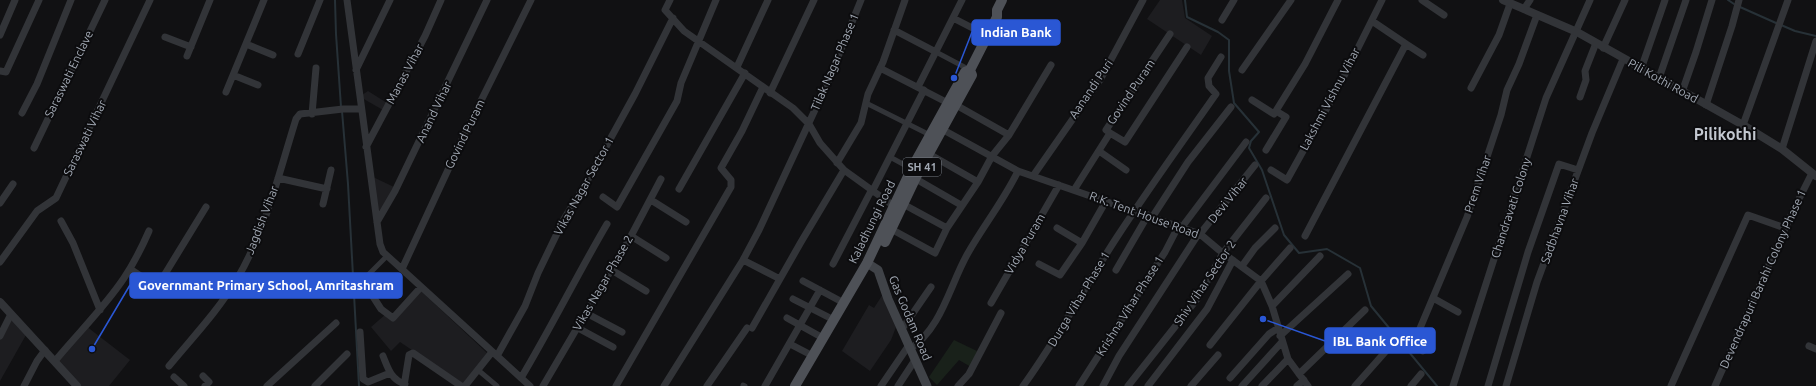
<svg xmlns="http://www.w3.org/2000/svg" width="1816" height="386" viewBox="0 0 1816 386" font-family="Ubuntu,sans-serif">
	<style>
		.built { fill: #1d1d20 }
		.green { fill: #19211a }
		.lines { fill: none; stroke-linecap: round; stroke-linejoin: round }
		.stream { stroke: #273137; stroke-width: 2 }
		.pedestrian { stroke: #323438; stroke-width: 5 }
		.minor { stroke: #323438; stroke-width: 7 }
		.tertiary { stroke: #323438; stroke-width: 8 }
		.secondary { stroke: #404348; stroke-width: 9 }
		.primary { stroke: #4e5157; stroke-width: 10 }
		.labels { text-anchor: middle; stroke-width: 4; stroke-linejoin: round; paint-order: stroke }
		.shield { fill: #0c0c0e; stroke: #757a82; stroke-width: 1 }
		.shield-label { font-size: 11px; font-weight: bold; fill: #a2a9b4 }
		.street-label { font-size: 12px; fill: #a2a9b4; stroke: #0c0c0e }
		.district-label { font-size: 16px; font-weight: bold; fill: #c3c8d0; stroke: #0c0c0e }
		.leader { fill: none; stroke: #2a57d4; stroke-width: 1.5 }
		.callout-dot { fill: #2a57d4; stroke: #0c0c0e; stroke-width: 1.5 }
		.callout { fill: #2a57d4; stroke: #2a57d4; stroke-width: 1.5 }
		.callout-label { font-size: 13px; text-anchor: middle; font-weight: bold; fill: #fff }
	</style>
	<rect width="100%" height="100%" fill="#111113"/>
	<!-- built -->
	<path class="built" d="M1160,0h22l3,18 27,18 -11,19 -54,-36z
		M368,91l19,12 -4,7 -21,-12v-3z
		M373,177l21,10 -15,29z
		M421,291l66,62 -23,32 -64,-43 -9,9 -20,-24 15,-13 8,6z
		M883,294l13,33 -5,13 -21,31 -28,-20 27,-46 5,3z
		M10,320h4l12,15 -26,46v-41z
		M86,326l44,34 -21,26h-28l-23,-25z"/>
	<!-- green -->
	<path class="green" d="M954,340l23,11 -6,16 -12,-7 -22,25 -8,-8z"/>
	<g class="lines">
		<!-- stream -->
		<path class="stream" d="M335,0l1,34 5,73
			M1185,0l2,17 31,15 11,8v31l5,32 25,29 -8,9 -2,7 13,22 22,65 15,18 28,-4 33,19 11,38 66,80
			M1728,0l6,4
			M1740,7l36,16
			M1781,25l14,6 21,5
			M342,111l6,73 11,202"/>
		<!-- pedestrian -->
		<path class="pedestrian" d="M936,52l34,18
			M866,103l64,32
			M890,157l22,12
			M365,278l22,-22
			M478,370l19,16
			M743,385l2,1"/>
		<!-- minor -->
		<path class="minor" d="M347,0l33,244 3,8 147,134
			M670,0l-5,10 19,21 109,77 16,16 11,19 24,27 54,39
			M1422,0l22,15
			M1524,9l6,-9
			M953,18l35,18
			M1222,20l12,-20
			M894,30l42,22
			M0,35l15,-35
			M165,37l26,10
			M246,44l27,11
			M1406,44l17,11
			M1603,48l22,-48
			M298,54l22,-54
			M187,56l23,-56
			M737,67l31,-67
			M880,68l68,35
			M1641,69l24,-69
			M356,70l34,-70
			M1242,70l49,-70
			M0,71l6,1 33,-72
			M233,75l25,10
			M1659,78l27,-78
			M918,87l44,-87
			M1471,88l28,-53 11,-31
			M226,92l38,-92
			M1682,92l14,-40 16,-52
			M770,93l44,-93
			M1580,97l6,-17 -1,-9 11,-28
			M1252,100l22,14 31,-50 33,-64
			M956,105l53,30
			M1706,105l26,-79 7,-26
			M22,113l15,-29 34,-84
			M312,114l4,-46
			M1743,125l45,-125
			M938,127l80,44 182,63 19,16 42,31 11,25 16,53 20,27
			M1110,133l15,9 62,-95
			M366,147l59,-111 16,-36
			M34,148l71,-148
			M1782,149l34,-108
			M1266,150l20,-33 -10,-6
			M1099,151l27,19
			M929,154l49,28
			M837,163l24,-40 7,-29 15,-32 22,-62
			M1271,170l16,10 51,-92 44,-88
			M1033,176l67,-96 43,-80
			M278,178l49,11
			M916,179l45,26
			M679,189l66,-116
			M1074,190l36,-57 -4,-3 64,-96
			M872,192l52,-102
			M603,197l14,10 60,-106 4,-18 35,-83
			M651,200l35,22
			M0,203l13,-19
			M323,204l8,-34
			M903,204l44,24
			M1153,216l35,-54 43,-55
			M61,221l12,22 27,67
			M377,222l18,-31 92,-191
			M1182,227l64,-85
			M1057,228l25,15
			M891,229l44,24 12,-25 31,-46 14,-26 17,-21 42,-70
			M1200,234l55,-69
			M631,236l35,22
			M1305,236l101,-192 -34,-23
			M743,260l37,19
			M0,262l37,-51 19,-13 94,-198
			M833,264l38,-73
			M1039,264l21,11 22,-32 24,-42
			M1242,266l13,-18 20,-20
			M130,269l27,18 49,-80
			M402,269l64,-138 65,-131
			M610,269l36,22
			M1116,270l32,-55
			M803,281l41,22
			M372,295l9,14 12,9 28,-31
			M1433,298l25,14
			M793,299l41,21
			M991,303l68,-118
			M1272,306l48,-50
			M586,313l36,19
			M787,318l36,20
			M578,328l35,19
			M752,328l49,-86 43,-72
			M902,329l29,-42
			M360,332l3,47 5,3 22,-9
			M0,336l11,-22
			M1280,336l68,-62
			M790,344l23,12
			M1210,345l51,-64 29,-33
			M1809,346l7,3
			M910,349c32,-21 40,-65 58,-96 16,-28 36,-53 50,-82
			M1423,351l-5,-18 49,-116 34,-102 6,-25 12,-26 18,-49
			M383,356c5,12 8,24 22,28
			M497,356l28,-50 13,-33 26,-54 22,-36 49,-89 38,-76
			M55,361c23,-28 49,-53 69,-83 10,-15 18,-31 25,-47
			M169,366c23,-28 49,-55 68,-87 29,-49 42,-106 59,-160l4,-5 43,-5h18
			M1299,374l66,-64
			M203,376l6,6 -4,4
			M174,377l10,9
			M521,378c30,-50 56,-103 86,-154
			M1230,378l39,-44 9,-6
			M24,386l13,-25 8,-11
			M267,386l69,-63
			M315,386l32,-32
			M404,386l5,-31 4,-2 48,33
			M465,386l27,-34
			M543,386l88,-150 30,-57
			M616,386l115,-199v-7l-10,-12 21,-37 21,-44
			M664,386l79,-126 16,-30 68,-146 34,-84
			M707,386l40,-58
			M765,386l55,-96
			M881,386l28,-41
			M898,386l17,-26
			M958,386l11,-12 32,-61
			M1023,386c35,-48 62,-100 94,-149 32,-49 66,-96 99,-143l-7,-8 -1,-8 13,-21
			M1079,386l86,-134 14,-27
			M1103,386l16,-30 80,-123
			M1128,386l69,-87 26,-46 43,-55
			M1148,386l59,-77 26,-49
			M1191,386l27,-31
			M1242,386l39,-43
			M1262,386l26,-27
			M1297,386l7,-6
			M1355,386l39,-44
			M1411,386l10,-12
			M1453,386l93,-288 44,-98
			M1488,386l40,-134 31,-88 19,6
			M1506,386l31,-104 55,-149 31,-74
			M1671,386l77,-171 37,13
			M1715,386l77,-173 20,-40"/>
		<!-- tertiary -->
		<path class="tertiary" d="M1503,0l74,32 166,93 39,24 34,27
			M0,302l77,84"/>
		<!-- secondary -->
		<path class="secondary" d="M867,263l11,7 10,29 39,87"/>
		<!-- primary -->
		<path class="primary" d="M885,242l32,-67 55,-100 -2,-5
			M795,386l72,-123 45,-95 53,-96 5,-2 27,-53v-7l5,-10"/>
	</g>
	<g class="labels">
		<!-- shield labels -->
		<rect class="shield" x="903" y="158" width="38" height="18" rx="3"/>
		<g class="shield-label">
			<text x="922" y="171">SH 41</text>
		</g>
		<!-- street labels -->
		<g class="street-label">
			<text transform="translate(835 62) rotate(-67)" y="4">Tilak Nagar Phase 1</text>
			<text transform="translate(69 74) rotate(-64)" y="4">Saraswati Enclave</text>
			<text transform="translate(405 74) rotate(-62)" y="4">Manas Vihar</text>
			<text transform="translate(1663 81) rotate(29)" y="4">Pili Kothi Road</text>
			<text transform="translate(1091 89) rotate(-56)" y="4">Aanandi Puri</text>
			<text transform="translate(1131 92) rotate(-56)" y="4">Govind Puram</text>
			<text transform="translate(1330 99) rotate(-62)" y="4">Lakshmi Vishnu Vihar</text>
			<text transform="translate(434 112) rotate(-64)" y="4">Anand Vihar</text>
			<text transform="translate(465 134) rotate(-64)" y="4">Govind Puram</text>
			<text transform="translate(85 138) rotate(-64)" y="4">Saraswati Vihar</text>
			<text transform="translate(1478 184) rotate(-71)" y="4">Prem Vihar</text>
			<text transform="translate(584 186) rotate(-61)" y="4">Vikas Nagar Sector 1</text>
			<text transform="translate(1228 200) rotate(-51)" y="4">Devi Vihar</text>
			<text transform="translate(1511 208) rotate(-72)" y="4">Chandravati Colony</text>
			<text transform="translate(1144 215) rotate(20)" y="4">R.K. Tent House Road</text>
			<text transform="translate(262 220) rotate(-69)" y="4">Jagdish Vihar</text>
			<text transform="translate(1560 221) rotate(-70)" y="4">Sadbhavna Vihar</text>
			<text transform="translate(872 222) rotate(-64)" y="4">Kaladhungi Road</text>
			<text transform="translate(1025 244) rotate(-60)" y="4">Vidya Puram</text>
			<text transform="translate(1763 279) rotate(-66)" y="4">Devendrapuri Barahi Colony Phase 1</text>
			<text transform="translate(603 283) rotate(-60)" y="4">Vikas Nagar Phase 2</text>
			<text transform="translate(1205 283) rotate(-56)" y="4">Shiv Vihar Sector 2</text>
			<text transform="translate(1079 299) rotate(-59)" y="4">Durga Vihar Phase 1</text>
			<text transform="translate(1130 306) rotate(-58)" y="4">Krishna Vihar Phase 1</text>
			<text transform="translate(910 318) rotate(67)" y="4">Gas Godam Road</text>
		</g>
		<!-- district labels -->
		<g class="district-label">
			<text x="1725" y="140">Pilikothi</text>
		</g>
	</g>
	<!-- callouts -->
	<path class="leader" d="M954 78L972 32M92 349L130 285M1263 319L1325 341"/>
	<g class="callout-dot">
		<circle cx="954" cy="78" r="4"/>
		<circle cx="92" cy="349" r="4"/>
		<circle cx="1263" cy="319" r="4"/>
	</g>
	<g class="callout">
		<rect x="972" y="20" width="88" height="25" rx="4"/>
		<rect x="130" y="273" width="272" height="25" rx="4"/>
		<rect x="1325" y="328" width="110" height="25" rx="4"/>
	</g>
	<g class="callout-label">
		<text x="1016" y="37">Indian Bank</text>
		<text x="266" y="290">Governmant Primary School, Amritashram</text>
		<text x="1380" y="346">IBL Bank Office</text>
	</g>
</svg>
